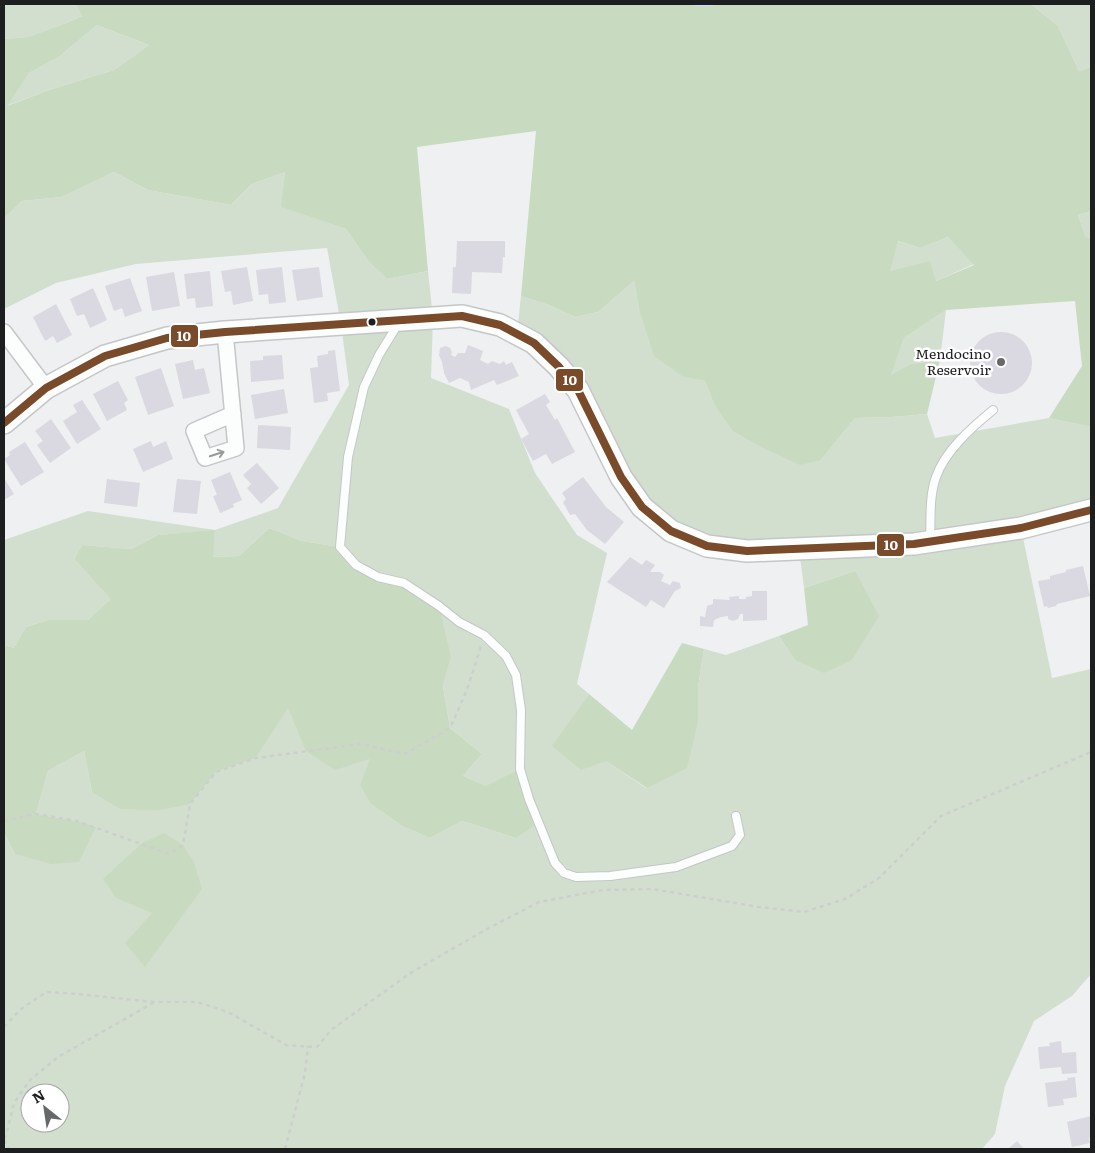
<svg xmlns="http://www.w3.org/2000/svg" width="1095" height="1153" viewBox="0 0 1095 1153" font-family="Literata,serif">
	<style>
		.green { fill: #d2dfce; fill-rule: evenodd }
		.forest { fill: #c8dbc0; fill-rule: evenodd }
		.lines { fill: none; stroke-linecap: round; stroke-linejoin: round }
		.stream { stroke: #c4e1f8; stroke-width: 4 }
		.building { fill: #dad8e0 }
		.lane-casing { stroke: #c5c6c7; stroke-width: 10 }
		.street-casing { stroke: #c5c6c7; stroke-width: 18 }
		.secondary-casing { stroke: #c5c6c7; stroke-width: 24 }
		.path { stroke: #cdcece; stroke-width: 2.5; stroke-dasharray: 4 4; stroke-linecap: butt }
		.lane { stroke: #fcfdfd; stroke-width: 8 }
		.street { stroke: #fcfdfd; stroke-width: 15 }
		.secondary { stroke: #fcfdfd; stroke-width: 21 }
		.bus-1-casing { stroke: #fff; stroke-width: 11 }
		.bus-1 { stroke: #7a4b2a; stroke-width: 8 }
		.oneway { stroke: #989999 }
		.bus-dot { fill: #1d1e1f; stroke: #fff; stroke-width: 2 }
		.poi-dot { fill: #666869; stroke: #fff; stroke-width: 2 }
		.labels { text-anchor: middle; stroke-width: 5; stroke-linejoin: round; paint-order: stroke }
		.poi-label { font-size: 14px; fill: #1d1e1f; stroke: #fff; text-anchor: end }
		.line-badge { stroke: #fff; stroke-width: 2 }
		.badge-label { font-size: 14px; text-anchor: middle; font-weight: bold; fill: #fff }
	</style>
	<rect width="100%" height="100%" fill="#eef0f2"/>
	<!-- green -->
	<path class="green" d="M4,4h72l6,12 -16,7 -38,14 -24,2z
		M1031,4h60v63l-12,4 -21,-45z
		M97,25l52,20 -35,25 -65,20 -43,16 23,-33 31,-17z
		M114,172l34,18 83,15 21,-21 33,-12 -3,35 64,22 22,32 19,18 41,-8 5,47 -2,60 78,31 26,64 42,62 30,18 -30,131 12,10 -36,52 53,15 40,27 52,-66v-35l6,-38 22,6 53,-19 16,24 60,-89 -51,17 -5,-39 -92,-3 -65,-39 -64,-117 -61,-56 4,-38 28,9 26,12 23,-5 36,-31 5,28 43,66 23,6 9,23 107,56 34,-42 37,-1 35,-3 8,24 114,-20 42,9v83l-70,18 31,150 39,-9v305l-19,22 -38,25 -29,65 -10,48 -13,15h-978v-316l11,21 62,-33 -41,-7 12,-43 36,-20 8,41 98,12 26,-32 40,-14 32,-51 82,51 1,46 31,22 28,12 32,-17 54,17 -30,-52 -23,-10 19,-22 -32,-26 -7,-42 8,-30 -73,-79 -22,-12 -16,-18 -38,-6 -33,-13 -30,28 -27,1 3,-26 -57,4 -27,14 -49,-4 -8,14 38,40 -24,21h-40l-22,7 -12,21 -10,-3v-105l84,-29 127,19 63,-22 71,-123 -8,-61 -14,-76 -191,16 -80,19 -52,26v-90l18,-18 40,-4zM30,1093h30v30h-30z
		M1091,211v27l-5,-1 -8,-22z
		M948,237l26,27 -38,17 -47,-10 8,-30 23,7z
		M946,310l-6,50 -30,4 -20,12 14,-38z"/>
	<!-- forest -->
	<path class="forest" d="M76,4h955l27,22 21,45 12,-4v144l-13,4 8,22 5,1v189l-42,-9 33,-52 -7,-65 -129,9 -42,28 -13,37 19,-11 30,-4 -13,54 -35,3 -37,1 -34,42 -21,5 -37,-17 -30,-17 -19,-27 -9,-23 -23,-5 -28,-20 -15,-47 -5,-28 -36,31 -23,5 -26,-12 -28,-9 15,-165 -119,16 11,124 -41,8 -19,-18 -22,-32 -65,-22 4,-35 -33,12 -21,21 -83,-15 -34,-18 -52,25 -40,4 -18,18v-180l24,-2 38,-14 16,-7zM97,25l52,20 -35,25 -65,20 -42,16 22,-33 31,-17zM948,237l26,28 -38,16 -6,-20 -40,10 8,-30 22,7z
		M269,528l33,13 38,6 16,18 22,12 26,6 35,23 12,51 -8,29 7,42 32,26 -19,22 23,10 34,-17 19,53 -23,16 -54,-17 -32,17 -28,-12 -31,-22 -11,-19 10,-26 -35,11 -29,-19 -18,-43 -32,50 -40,14 -26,32 -30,6 -40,-1 -28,-17 -8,-41 -36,20 -12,43 41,7 19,6 -17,35 -28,2 -36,-10 -11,-21v-188l10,3 12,-21 22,-7h40l23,-21 -37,-40 8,-14 49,4 27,-14 57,-5 -2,27 26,-1z
		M855,571l24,45 -27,44 -28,13 -29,-13 -16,-24 29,-11 -4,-37z
		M682,643l22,6 -6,38v35l-11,46 -40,20 -41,-27 -25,9 -29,-24 37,-52 43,36z
		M164,833l19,12 11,17 8,27 -57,78 -20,-24 27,-30 -36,-15 -13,-19 38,-35z"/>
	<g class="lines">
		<!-- stream -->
		<path class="stream" d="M696,4h16"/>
	</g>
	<!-- building -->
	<path class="building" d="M457,241h48v16h-2l-1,16 -30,-1 -1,22 -19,-1 1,-26h3z
		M247,267l6,34 -20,4 -2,-14 -6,1 -4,-21z
		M282,267l4,35 -17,2 -1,-10 -9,1 -3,-25z
		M319,267l4,30 -26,4 -5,-31z
		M210,271l3,35 -17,2 -1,-10 -8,1 -3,-25z
		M174,272l6,34 -28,5 -6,-34z
		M130,278l12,33 -17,6 -3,-9 -8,3 -9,-25z
		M93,288l14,32 -17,8 -6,-14 -7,2 -7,-17z
		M56,304l16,31 -15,8 -4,-7 -8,5 -12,-24z
		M970 363a31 31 0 1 1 62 0a31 31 0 1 1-62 0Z
		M468,345l15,6 -3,9 8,4 4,-3 8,3 4,-3 2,4 6,-3 7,14 -22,9 -3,-5 -23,10 -2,-8 -9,-4 -11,5 -5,-10 -2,-11 -3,-7 1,-7 6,-2 4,2 2,4 -1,3 4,2 3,-4h7z
		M335,350l5,41 -13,2 1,8 -14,2 -4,-35 8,-1 -1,-11 11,-2v-3z
		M282,355l2,24 -33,3 -1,-21 13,-1v-4z
		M193,360l2,10 9,-2 6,25 -27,6 -8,-35z
		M161,368l13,38 -26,9 -13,-38z
		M118,381l10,19 -4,3 3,7 -20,11 -14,-27z
		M284,389l4,24 -33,6 -4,-24z
		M545,394l5,8 -4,3 9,15 2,-2 18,34 -23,12 -6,-10 -13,7 -12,-22 8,-5 -13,-24z
		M82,400l19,29 -24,15 -14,-23 14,-9 -4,-7z
		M51,419l20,29 -21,15 -13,-18 6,-4 -8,-10z
		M258,425l33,2 -1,23 -33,-2z
		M151,441l2,6 13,-6 7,18 -30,13 -10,-23z
		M25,442l19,30 -23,14 -17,-27 6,-4 -1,-3z
		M257,463l22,25 -18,16 -14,-16 4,-4 -8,-9z
		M230,472l12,28 -9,4 1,3 -14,6 -7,-17 4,-1 -6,-15z
		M583,477l23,30 18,15 -19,22 -18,-14 -12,-16 -5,1 -7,-13 3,-3 -4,-6z
		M4,478l10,16 -10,6z
		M107,479l33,4 -3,24 -33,-4z
		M177,479l24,2 -4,33 -24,-2z
		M630,557l12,8 4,-5 9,5 -5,7h10l4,3 -3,6 9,4 3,-4 7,2 1,5 -6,3 -11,17 -13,-8 -5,7 -39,-25z
		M1083,566l7,30 -33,8 -1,2 -8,2 -1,-2 -3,1 -6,-26 12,-2v-3l16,-4v-2z
		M752,591h15v29l-24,1v-7h-3l-2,5 -5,2 -5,-2v-3l-7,1 -7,3 -1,7 -13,-1v-10l5,1 2,-11 6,-2v-5l17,1 -1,-3 10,-1v3h7v-2l6,-1z
		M1061,1041l1,12 14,-1 1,21 -15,1 -1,-7 -21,2 -2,-22 12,-1 -1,-3z
		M1075,1077l2,20 -14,2 1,6 -16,2 -3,-24 23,-3 -1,-2z
		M1091,1116v21l-2,1 1,5 -18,4 -5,-25z
		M1017,1141l7,8h-16z"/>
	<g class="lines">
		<!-- lane casing -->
		<g class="lane-casing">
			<path id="lane" d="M398,324l-19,31 -15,32 -16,70 -8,90 16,18 22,12 26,6 35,23 20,16 25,13 22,21 10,19 5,35 -1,59 9,30 26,64 9,10 12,4 34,-1 66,-9 56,-21 8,-11 -4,-19
				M930,539c1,-19 -1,-43 6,-62 9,-26 35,-49 57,-67"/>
		</g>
		<!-- street casing -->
		<g class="street-casing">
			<path id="street" d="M4,332l42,56
				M225,332l11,116 -31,10 -11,-27 39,-17"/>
		</g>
		<!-- secondary casing -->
		<g class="secondary-casing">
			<path id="secondary" d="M4,423l42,-35 59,-32 62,-18 58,-6 237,-16 38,9 34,18 25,24 19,23 43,87 21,30 29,24 36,15 40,5 167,-7 107,-16 70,-18"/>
		</g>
		<!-- path -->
		<path class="path" d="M4,821l32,-7 41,7 92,33 14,-9 7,-41 26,-32 40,-14 105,-14 44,10 45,-26 17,-38 14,-44
			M4,1027l17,-18 25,-17 31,2 77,8h43l31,10 58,33 31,2 14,-17 78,-56 78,-45 52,-27 64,-12 49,-1 107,18 45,5 41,-13 34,-21 62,-62 150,-64
			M4,1139l2,-4 8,-32 16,-23 28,-23 95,-54
			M4,1140l5,9
			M285,1149l20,-76 3,-27"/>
		<!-- lane -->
		<use href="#lane" class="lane"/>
		<!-- street -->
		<use href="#street" class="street"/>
		<!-- secondary -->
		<use href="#secondary" class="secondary"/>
		<!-- bus-1 casing -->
		<g class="bus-1-casing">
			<path id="bus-1" d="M4,423l42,-35 59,-32 62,-18 58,-6 237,-16 38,9 34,18 25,24 19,23 43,87 21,30 29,24 36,15 40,5 167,-7 107,-16 70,-18"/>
		</g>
		<!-- bus-1 -->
		<use href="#bus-1" class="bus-1"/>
	</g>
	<!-- one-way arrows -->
	<defs><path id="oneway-shaft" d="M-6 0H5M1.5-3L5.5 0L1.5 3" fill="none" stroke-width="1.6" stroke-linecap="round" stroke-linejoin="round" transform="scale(1.25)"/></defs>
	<use class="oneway" href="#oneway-shaft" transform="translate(217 454) rotate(-18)"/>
	<!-- markers -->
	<circle class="bus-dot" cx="372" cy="322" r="4.5"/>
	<circle class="poi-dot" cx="1001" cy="362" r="5"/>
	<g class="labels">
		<!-- poi labels -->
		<g class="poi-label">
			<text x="991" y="359">Mendocino<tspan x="991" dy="16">Reservoir</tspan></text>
		</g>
	</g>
	<g class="line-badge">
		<rect x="170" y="324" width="29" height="24" rx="5" fill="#7a4b2a"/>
		<rect x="555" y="368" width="29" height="24" rx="5" fill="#7a4b2a"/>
		<rect x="876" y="533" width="29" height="24" rx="5" fill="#7a4b2a"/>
	</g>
	<g class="badge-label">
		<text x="184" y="341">10</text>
		<text x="570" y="385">10</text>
		<text x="891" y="550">10</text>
	</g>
	<!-- border -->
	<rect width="1095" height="1153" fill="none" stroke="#1d1e1f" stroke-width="10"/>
	<!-- north arrow -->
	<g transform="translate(45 1108) rotate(330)"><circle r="24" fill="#ffffff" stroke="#a5a5a5"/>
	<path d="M0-4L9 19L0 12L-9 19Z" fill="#666869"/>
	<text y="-8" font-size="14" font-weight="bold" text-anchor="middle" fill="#1d1e1f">N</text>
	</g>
</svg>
